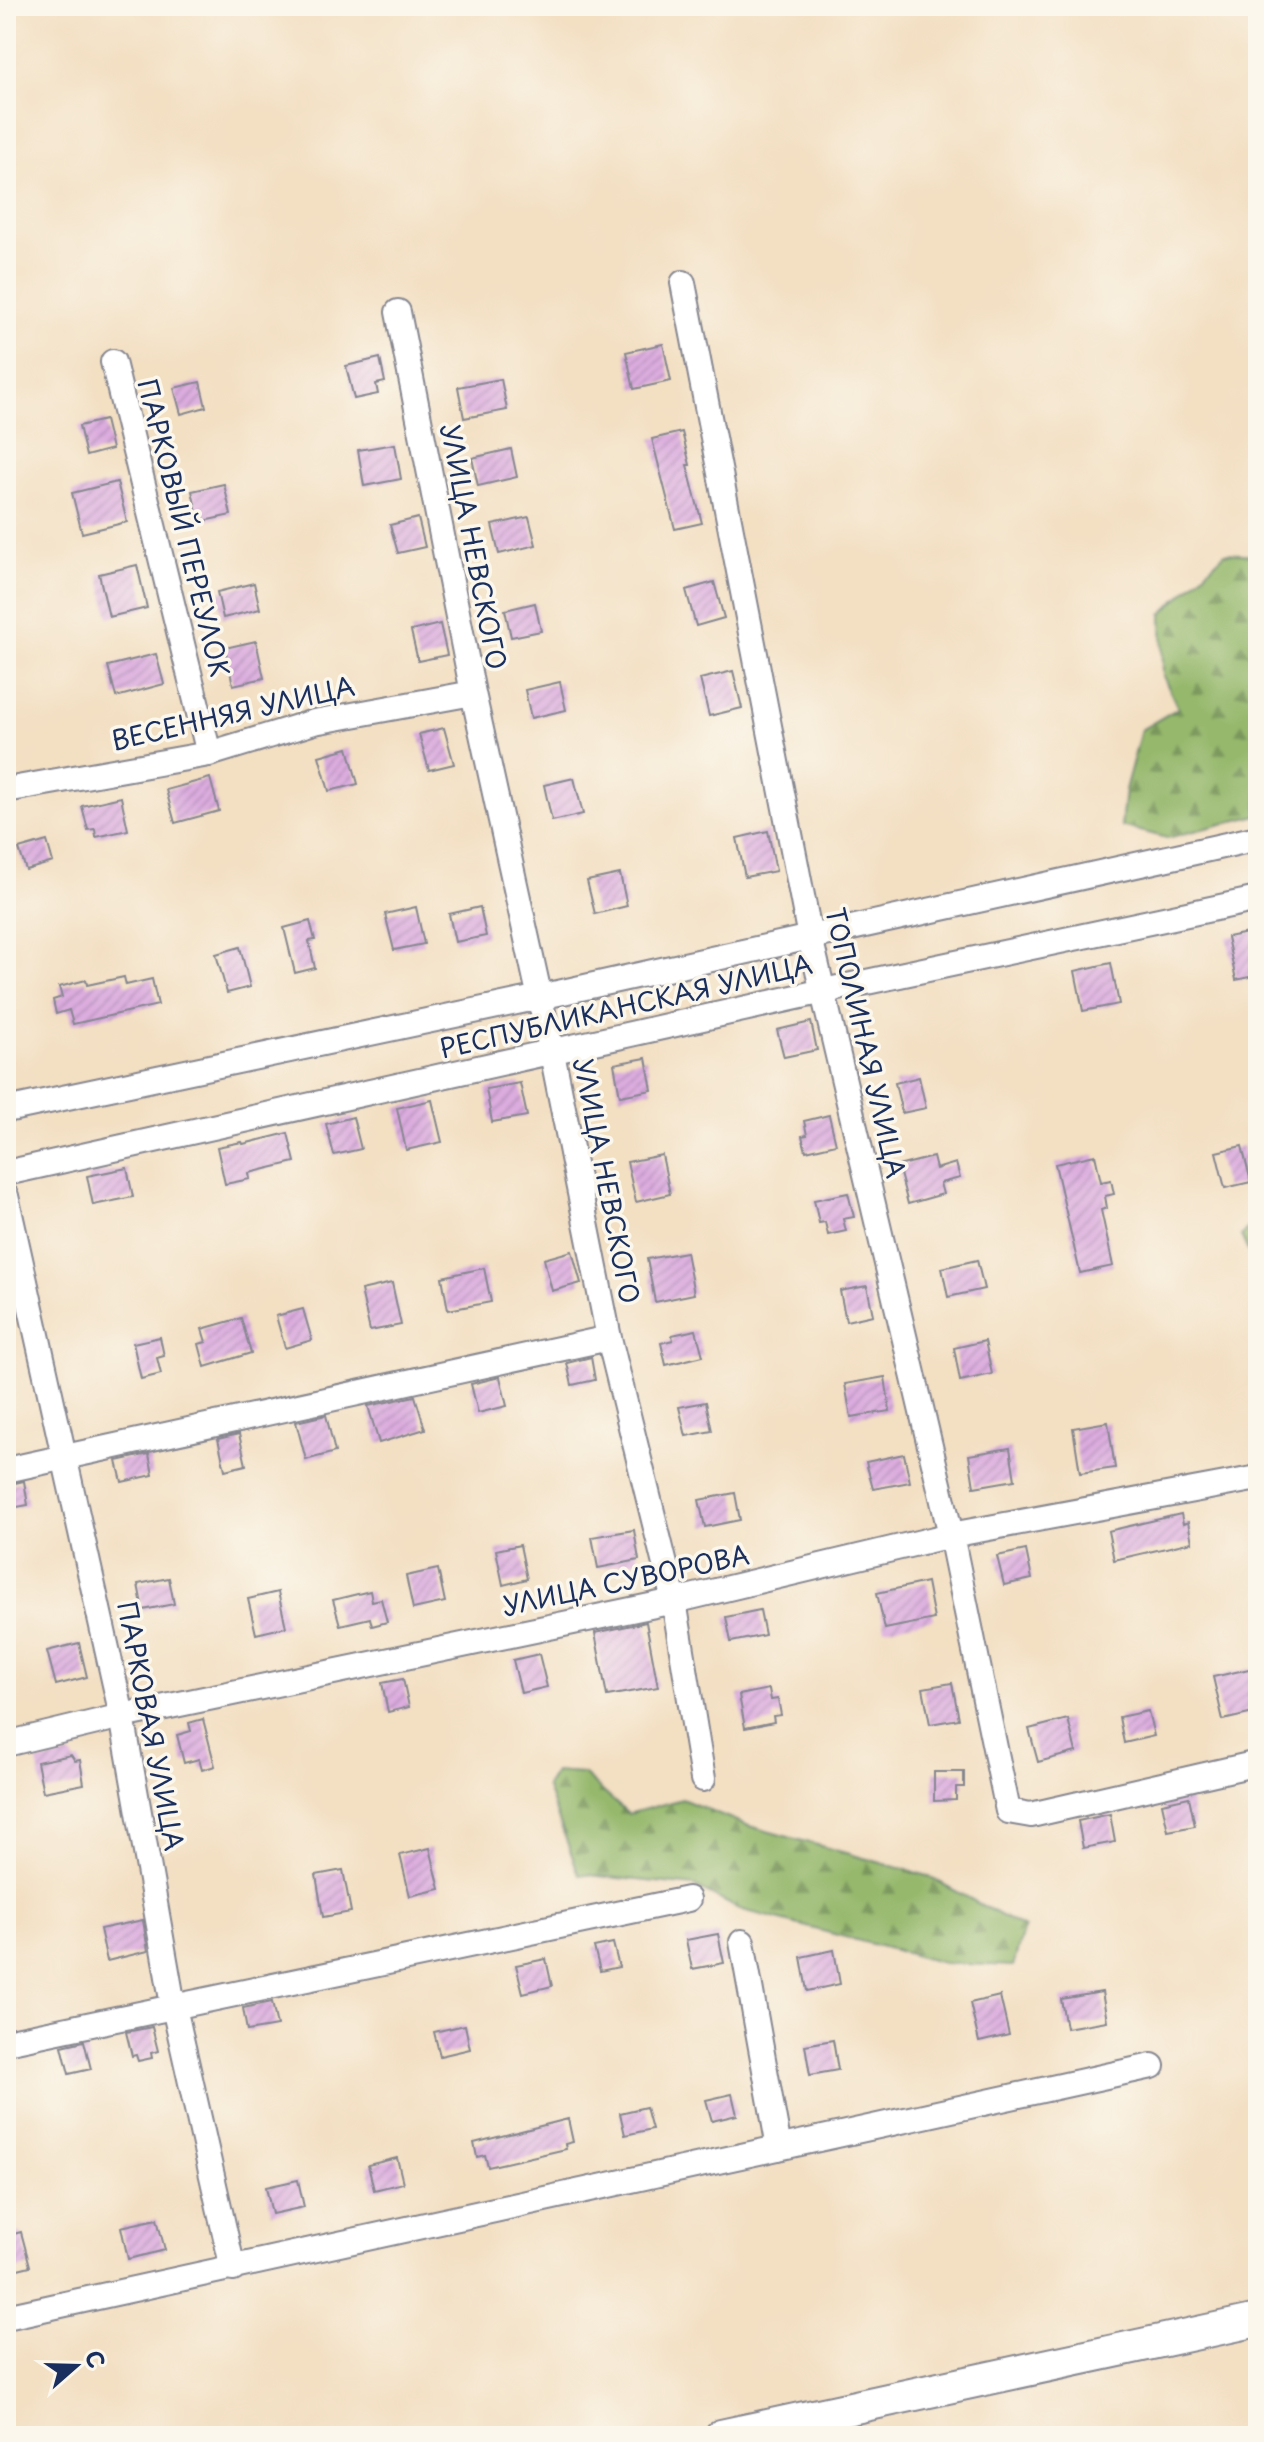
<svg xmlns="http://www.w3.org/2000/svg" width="1264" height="2442" viewBox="0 0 1264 2442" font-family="'Playpen Sans',sans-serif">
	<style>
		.forest { fill: url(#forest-firs); stroke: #587465; stroke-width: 2 }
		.building { fill: url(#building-hatch) }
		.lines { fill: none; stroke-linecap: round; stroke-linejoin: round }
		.minor-casing { stroke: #878790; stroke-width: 28 }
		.major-casing { stroke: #878790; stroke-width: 36 }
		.minor { stroke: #fff; stroke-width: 24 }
		.major { stroke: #fff; stroke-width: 32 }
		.labels { text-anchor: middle; stroke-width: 7; stroke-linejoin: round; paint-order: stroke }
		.street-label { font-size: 26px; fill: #1b2f5e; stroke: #fbf7ec }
	</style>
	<defs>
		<pattern id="forest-firs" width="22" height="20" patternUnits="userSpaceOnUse" patternTransform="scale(2)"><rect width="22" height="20" fill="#95b86c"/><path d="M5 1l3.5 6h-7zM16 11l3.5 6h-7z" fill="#79965c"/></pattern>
		<pattern id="building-hatch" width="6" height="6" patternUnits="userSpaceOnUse" patternTransform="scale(2)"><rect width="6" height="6" fill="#dbacde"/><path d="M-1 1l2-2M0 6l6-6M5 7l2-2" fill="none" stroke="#bb94c1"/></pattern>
	</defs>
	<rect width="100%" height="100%" fill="#fbf7ec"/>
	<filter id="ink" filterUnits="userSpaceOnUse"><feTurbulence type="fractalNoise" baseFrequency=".0125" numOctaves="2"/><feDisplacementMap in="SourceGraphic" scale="16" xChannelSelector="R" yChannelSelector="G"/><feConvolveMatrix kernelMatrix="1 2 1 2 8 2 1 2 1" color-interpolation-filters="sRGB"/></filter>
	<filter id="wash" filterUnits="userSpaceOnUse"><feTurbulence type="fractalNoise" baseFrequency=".006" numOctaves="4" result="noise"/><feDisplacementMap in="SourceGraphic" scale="32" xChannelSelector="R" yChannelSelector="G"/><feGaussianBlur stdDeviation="1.8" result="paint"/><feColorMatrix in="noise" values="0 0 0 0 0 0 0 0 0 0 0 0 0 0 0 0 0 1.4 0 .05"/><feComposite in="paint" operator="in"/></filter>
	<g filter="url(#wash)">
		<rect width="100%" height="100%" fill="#f3dfc2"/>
		<!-- forest -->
		<path class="forest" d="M1225,553l33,2v260l-91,23 -46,-12 4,-36 16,-60 37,-22 -15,-32 -1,-62z
			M1258,1214v58l-17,-36z
			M555,1772l28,2 45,40 54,-15 67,27 179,50 96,52 -11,38 -70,-3 -204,-54 -45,-23 -115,-12 -33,-88z"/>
		<g id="blocks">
			<!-- building -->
			<path class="building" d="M663,344l8,37 -37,8 -8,-37z
				M380,358l5,24 -9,2 2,10 -24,5 -8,-33z
				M501,379l6,31 -43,8 -6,-31z
				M200,382l6,25 -25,7 -7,-26z
				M105,420l7,29 -26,7 -7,-30z
				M682,432l8,33h-3l15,58 -27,6 -23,-90z
				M395,444l6,35 -37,7 -6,-36z
				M511,449l6,28 -39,9 -6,-28z
				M117,482l10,40 -45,11 -10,-40z
				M224,484l7,31 -32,7 -7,-31z
				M529,517l7,28 -37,9 -7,-29z
				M418,518l7,29 -27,6 -8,-28z
				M137,565l10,43 -38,9 -10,-43z
				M714,582l10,36 -28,8 -10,-36z
				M254,583l6,26 -37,9 -6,-26z
				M535,603l6,28 -30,6 -6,-27z
				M440,624l7,31 -29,6 -7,-30z
				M256,641l8,37 -31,7 -8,-37z
				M156,654l8,30 -48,13 -8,-31z
				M733,671l9,37 -33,8 -9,-37z
				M560,682l6,28 -35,8 -6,-28z
				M444,728l10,36 -25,6 -10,-36z
				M348,748l10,36 -29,7 -10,-35z
				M210,778l9,33 -44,12 -9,-33z
				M574,778l9,36 -31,7 -8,-36z
				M121,797l7,33 -32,7 -1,-8 -7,1 -6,-24z
				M768,831l8,40 -31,6 -8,-39z
				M47,841l6,21 -27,8 -7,-21z
				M620,874l7,32 -32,8 -8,-33z
				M416,907l8,37 -30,6 -9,-36z
				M480,907l6,29 -31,6 -6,-28z
				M310,921l5,19 -6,1 6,27 -20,5 -11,-45z
				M1258,931v44l-22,5 -9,-43z
				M240,947l10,40 -23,6 -11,-39z
				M1111,963l8,41 -36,7 -8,-40z
				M124,977l2,8 26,-6 6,26 -85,19 -4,-14 -13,4 -3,-14 9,-3 -3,-10 27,-7 1,5z
				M811,1022l6,28 -33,7 -7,-27z
				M646,1058l6,32 -32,6 -6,-32z
				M919,1077l7,31 -24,5 -7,-30z
				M520,1083l7,33 -35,6 -6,-33z
				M432,1100l10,42 -36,8 -9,-42z
				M829,1115l7,29 -30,7 -4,-15 5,-1 -3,-14z
				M353,1117l8,32 -27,6 -8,-31z
				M288,1133l7,29 -46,11 1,6 -25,5 -8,-37 25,-5 1,2z
				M1242,1146l9,36 -26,6 -9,-36z
				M662,1155l8,39 -34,8 -9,-40z
				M1095,1155l6,27 10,-2 3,14 -9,2 2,12 -6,2 12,56 -33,7 -25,-109z
				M933,1157l3,12 20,-6 4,15 -20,5 3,11 -35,10 -10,-38z
				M127,1168l6,29 -40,8 -6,-29z
				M848,1193l6,24 -11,2 3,12 -18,4 -3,-13 -6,1 -5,-23z
				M572,1251l9,32 -29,8 -8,-32z
				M686,1252l8,42 -39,8 -8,-43z
				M977,1260l7,29 -36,8 -6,-29z
				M484,1268l7,34 -43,8 -6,-33z
				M392,1283l9,42 -31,6 -9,-41z
				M867,1286l6,29 -27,6 -6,-30z
				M303,1309l9,31 -27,8 -9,-32z
				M241,1318l10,35 -46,14 -6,-23 7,-2 -4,-13z
				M696,1330l7,26 -37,9 -5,-22 12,-3 -1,-5z
				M160,1337l4,19 -7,2 4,16 -20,5 -8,-36z
				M985,1341l7,33 -32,7 -6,-33z
				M591,1357l4,23 -23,5 -5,-22z
				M500,1377l7,29 -29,7 -7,-29z
				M885,1377l5,34 -39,6 -6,-33z
				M415,1396l10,33 -46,14 -11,-37z
				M706,1402l6,29 -26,5 -7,-29z
				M326,1415l9,37 -29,8 -10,-38z
				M1108,1422l7,46 -35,5 -7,-45z
				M239,1434l7,31 -21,5 -7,-31z
				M1010,1448l5,32 -41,7 -5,-32z
				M149,1454l4,21 -31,7 -5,-21z
				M904,1454l6,28 -37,7 -7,-27z
				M24,1481l4,24 -22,4v-24z
				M735,1493l5,27 -35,7 -6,-27z
				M1181,1514l2,10 5,-2 4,20 -78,18 -6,-29z
				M634,1530l5,30 -41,8 -6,-31z
				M520,1545l7,34 -24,6 -7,-35z
				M1026,1550l6,29 -28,6 -7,-29z
				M438,1569l7,33 -32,7 -7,-33z
				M169,1578l5,26 -31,6 -5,-26z
				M927,1582l7,37 -49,10 -8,-36z
				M370,1591l2,10 9,-2 6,23 -15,4 -2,-8 -30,7 -7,-25z
				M278,1592l8,35 -30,7 -8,-35z
				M760,1610l5,25 -34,7 -5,-25z
				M646,1622l12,65 -51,9 -12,-63z
				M79,1643l8,34 -31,8 -9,-34z
				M539,1654l8,33 -26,6 -8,-33z
				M1258,1667v45l-35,8 -10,-43z
				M403,1679l6,28 -21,5 -6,-29z
				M952,1683l7,36 -29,5 -7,-36z
				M769,1689l2,11 7,-1 3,16 -8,1 1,6 -29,6 -6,-33z
				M1148,1711l6,25 -30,7 -5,-26z
				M203,1719l12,47 -13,4 -3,-11 -15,4 -7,-28 14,-4 -2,-8z
				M1068,1719l8,33 -38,10 -9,-33z
				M71,1755l4,6 5,-1 4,24 -41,8 -6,-30z
				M934,1772h30v15h-8v13l-22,1z
				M1189,1797l6,29 -27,5 -6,-28z
				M1110,1814l5,28 -32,6 -5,-27z
				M430,1848l10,41 -30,7 -10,-41z
				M343,1870l8,42 -28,5 -7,-42z
				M143,1920l5,31 -41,10 -7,-32z
				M718,1934l6,29 -32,6 -6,-29z
				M613,1943l6,24 -19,4 -6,-24z
				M834,1950l6,34 -33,7 -6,-34z
				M546,1959l6,27 -29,7 -7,-28z
				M1102,1992l5,29 -41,7 -5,-29z
				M1000,1996l9,39 -30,7 -9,-39z
				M272,2002l5,24 -30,5 -4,-23z
				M465,2025l5,24 -30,7 -6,-24z
				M152,2027l6,24 -7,2 1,5 -14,3 -2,-6 -4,1 -6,-24z
				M833,2040l5,30 -28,5 -5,-30z
				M84,2041l7,28 -22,5 -7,-28z
				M732,2094l5,21 -25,6 -6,-21z
				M646,2107l6,22 -27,6 -5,-22z
				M568,2119l5,23 -8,2 1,5 -78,18 -3,-12 -8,2 -3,-14z
				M397,2158l6,25 -29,7 -6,-25z
				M298,2180l6,27 -32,7 -6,-27z
				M157,2219l8,31 -37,9 -7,-32z
				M21,2232l9,34 -24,6v-36z"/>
		</g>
	</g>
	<g filter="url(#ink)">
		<use href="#blocks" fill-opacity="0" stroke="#878790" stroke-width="2"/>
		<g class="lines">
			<!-- minor casing -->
			<g class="minor-casing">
				<path id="minor" d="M683,283l127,654 141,598 57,276 23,4 227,-52
					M398,312l75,381 79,360 57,285 65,263 29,178
					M113,362l96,392
					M6,790l203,-36 105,-32 159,-29
					M6,1110l534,-113 718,-159
					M6,1173l818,-182 434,-92
					M6,1196l116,520 49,278 62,275
					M6,1470l603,-132
					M6,1744l116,-28 552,-115 277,-66 307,-57
					M742,1942l37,206
					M6,2042l682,-143
					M6,2317l1146,-251"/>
			</g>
			<!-- major casing -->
			<g class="major-casing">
				<path id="major" d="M721,2436l537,-116"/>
			</g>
			<!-- minor -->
			<use href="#minor" class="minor"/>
			<!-- major -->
			<use href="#major" class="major"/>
		</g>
	</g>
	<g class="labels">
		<!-- street labels -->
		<g class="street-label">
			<text transform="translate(183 528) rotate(76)" y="9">ПАРКОВЫЙ ПЕРЕУЛОК</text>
			<text transform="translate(473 547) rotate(79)" y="9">УЛИЦА НЕВСКОГО</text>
			<text transform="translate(233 714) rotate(-13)" y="9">ВЕСЕННЯЯ УЛИЦА</text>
			<text transform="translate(626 1007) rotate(-13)" y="9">РЕСПУБЛИКАНСКАЯ УЛИЦА</text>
			<text transform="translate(865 1043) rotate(77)" y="9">ТОПОЛИНАЯ УЛИЦА</text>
			<text transform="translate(606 1181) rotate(79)" y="9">УЛИЦА НЕВСКОГО</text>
			<text transform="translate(626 1581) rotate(-12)" y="9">УЛИЦА СУВОРОВА</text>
			<text transform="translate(150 1726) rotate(79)" y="9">ПАРКОВАЯ УЛИЦА</text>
		</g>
	</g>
	<!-- margin -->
	<rect width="1264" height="2442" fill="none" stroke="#fbf7ec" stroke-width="32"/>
	<!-- north arrow -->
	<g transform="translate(76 2366) rotate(70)" stroke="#fbf7ec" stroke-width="6" paint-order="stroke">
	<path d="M0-6L14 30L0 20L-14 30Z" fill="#1b2f5e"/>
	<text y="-12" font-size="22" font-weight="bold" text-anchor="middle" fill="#1b2f5e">С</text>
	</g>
</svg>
